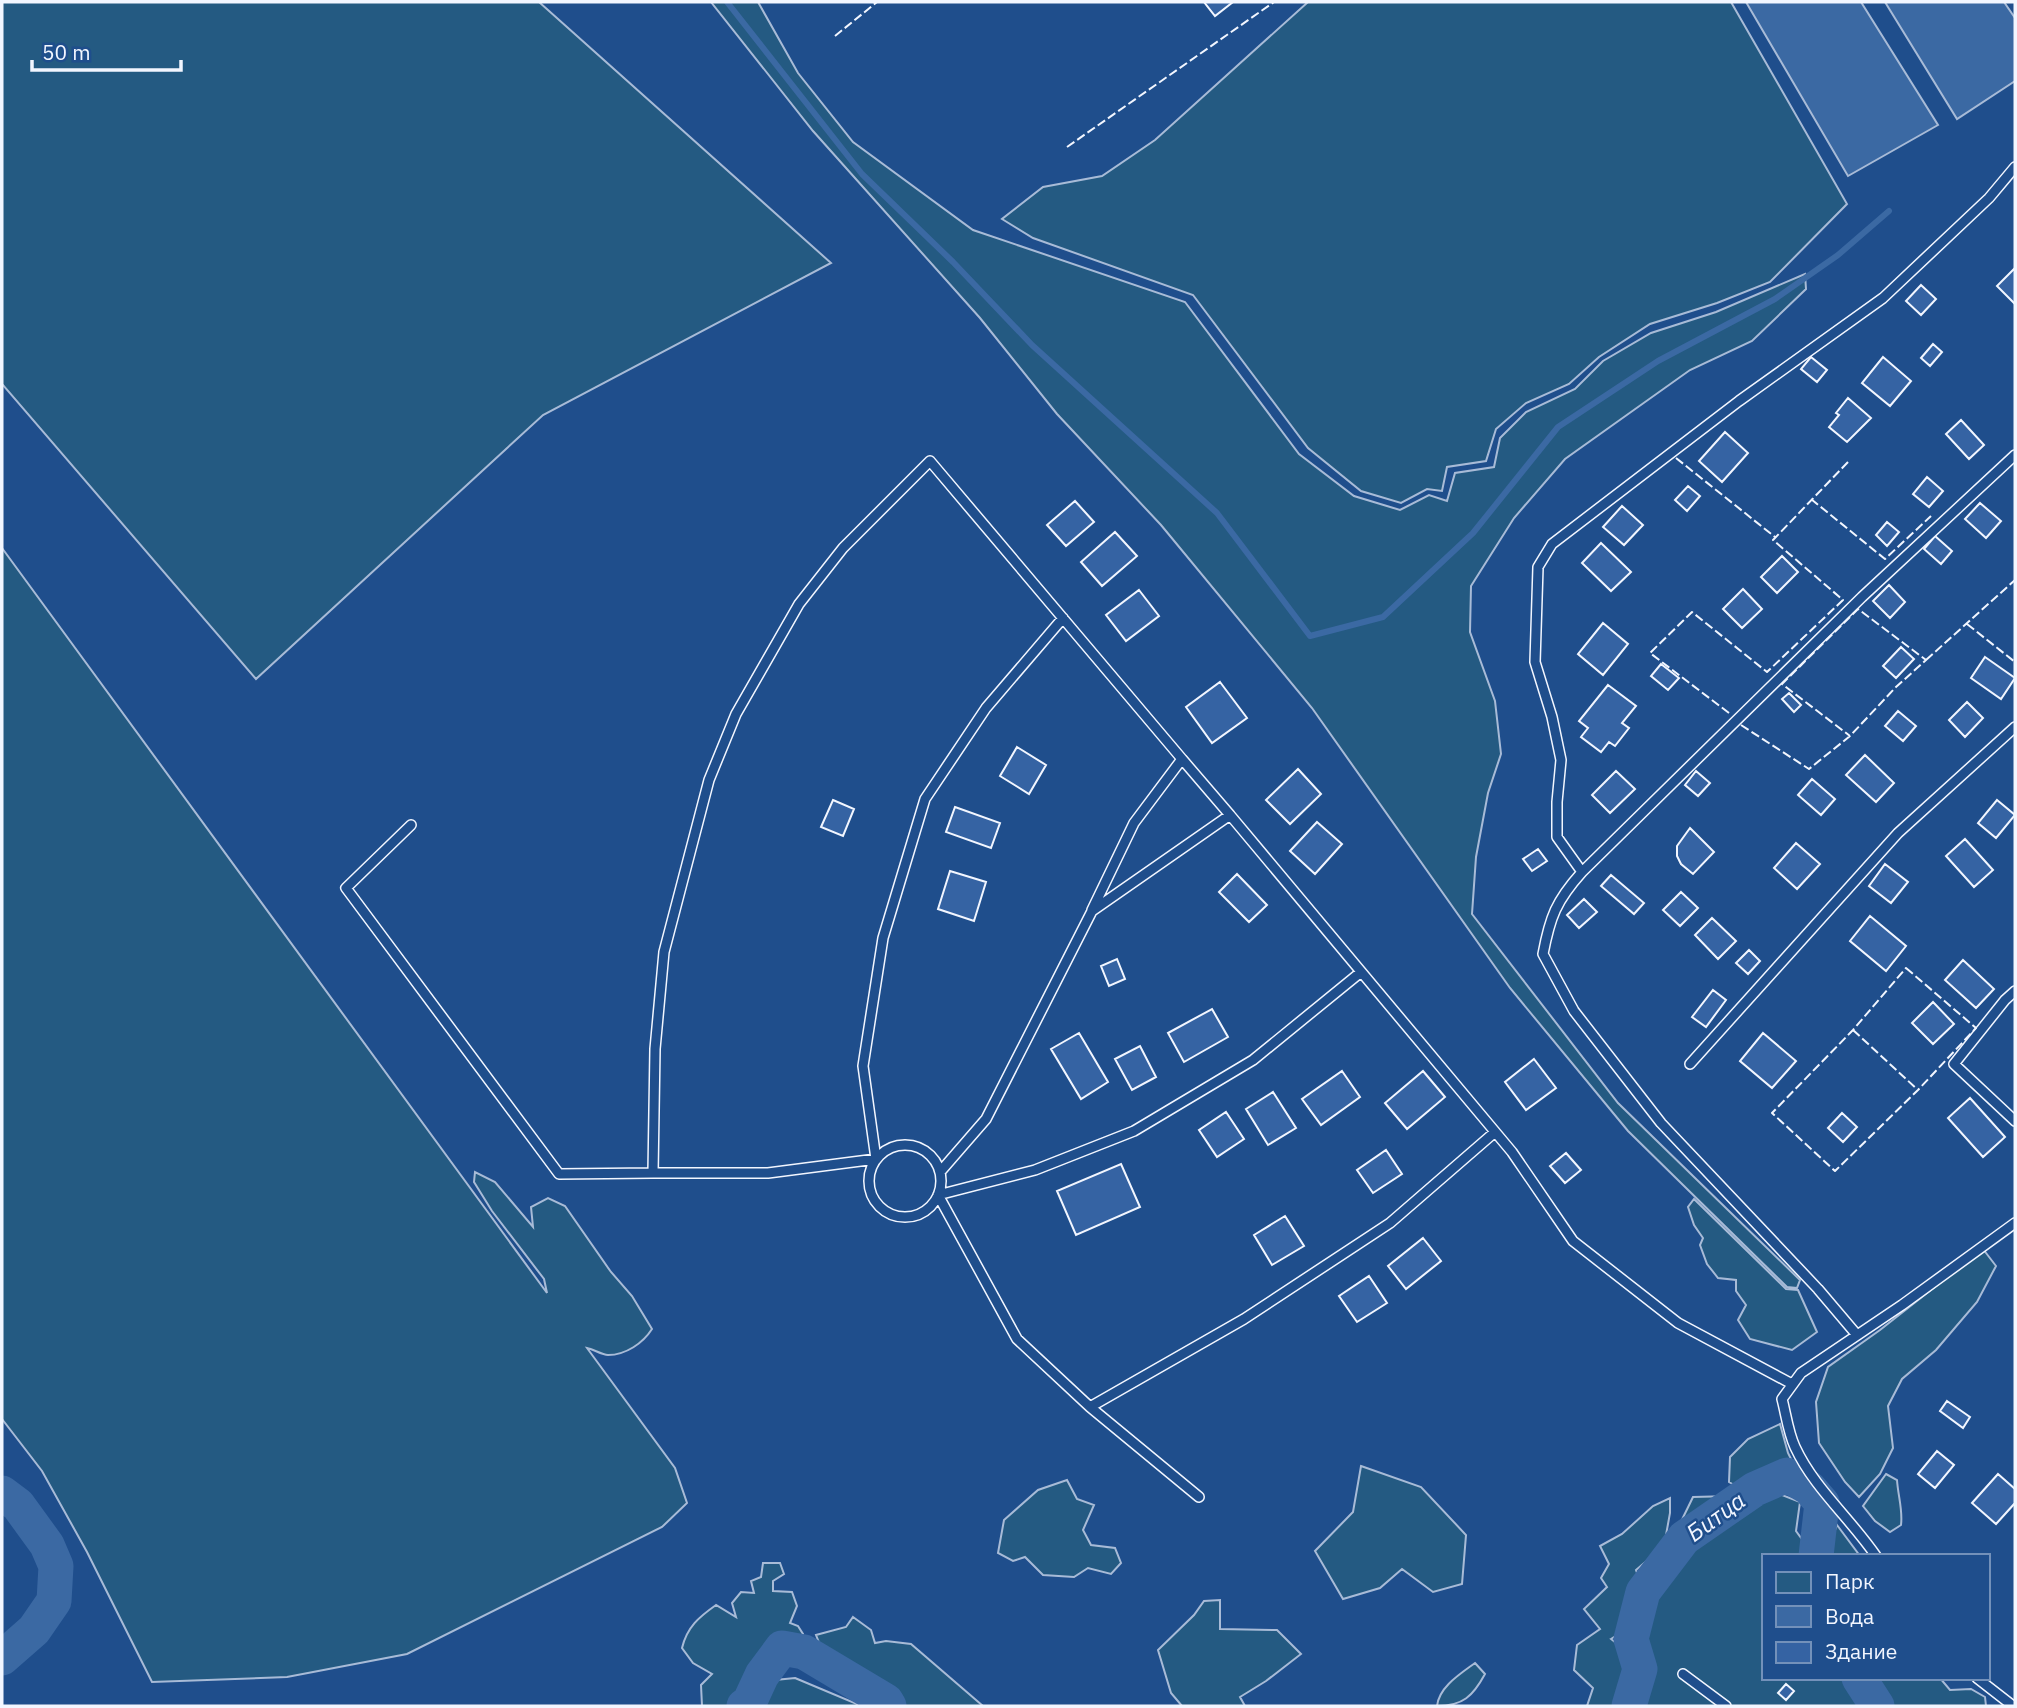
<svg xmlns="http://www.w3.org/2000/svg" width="2017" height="1708" viewBox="0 0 2017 1708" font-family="'IBM Plex Sans',sans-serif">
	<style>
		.green { fill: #245a82; stroke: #a8bbd7; stroke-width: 2 }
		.water { fill: #3b69a3; stroke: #a8bbd7; stroke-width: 2 }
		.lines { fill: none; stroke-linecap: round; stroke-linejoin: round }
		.stream { stroke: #3b69a3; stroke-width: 6 }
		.river { stroke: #3b69a3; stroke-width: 35 }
		.building { fill: #3563a3; stroke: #f2f6ff; stroke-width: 2 }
		.service-casing { stroke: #f2f6ff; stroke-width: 12 }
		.service { stroke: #1f4e8c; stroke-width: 9 }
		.fence { stroke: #f2f6ff; stroke-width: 2; stroke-dasharray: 9 3.5; stroke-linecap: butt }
		.labels { text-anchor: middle; stroke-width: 5; stroke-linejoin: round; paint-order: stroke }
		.water-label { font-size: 24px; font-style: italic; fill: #f2f6ff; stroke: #1f4e8c }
	</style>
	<rect width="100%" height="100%" fill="#1f4e8c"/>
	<!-- green -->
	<path class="green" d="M2,2h537l292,261 -288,152 -287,264 -254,-295z
		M711,2h47l40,71 55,69 120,88 212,72 114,152 55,42 46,14 29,-15 18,6 8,-28 39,-6 6,-29 26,-26 49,-23 28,-28 48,-28 65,-21 89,-38 1,15 -54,52 -62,29 -125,89 -51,59 -43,68 -1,46 25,69 6,53 -13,39 -12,64 -4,57 146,189 182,177 -3,8 -10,-1 -159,-156 -118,-143 -198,-280 -151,-183 -104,-111 -77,-96 -167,-187z
		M1308,2h423l116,202 -77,78 -53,21 -67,21 -51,33 -30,27 -43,19 -30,26 -10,32 -39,6 -5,24 -15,-2 -26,14 -40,-12 -53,-43 -115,-153 -160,-57 -31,-19 41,-32 59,-11 53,-36z
		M2,548l545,745 -3,-14 -52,-68 -18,-29 1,-10 20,10 38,45 -2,-20 17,-9 17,8 46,66 21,24 20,33c-9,14 -26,26 -44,26 -6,0 -15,-6 -21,-7l88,120 12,35 -25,24 -255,127 -120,23 -135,5 -65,-130 -45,-81 -40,-52z
		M1694,1199l92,90 12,1 19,42 -25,18 -42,-11 -12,-19 8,-15 -10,-14v-11l-18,-2 -11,-14 -7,-19 3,-7 -9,-13 -6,-18z
		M1983,1249l13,17 -19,36 -41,48 -34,29 -14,27 5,42 -13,26 -21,23 -14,-15 -26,-39 -3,-41 12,-35 52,-37z
		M1780,1424l8,29 9,18 -2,16 -36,-6 -18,8 -12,-7 1,-25 18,-18z
		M1361,1466l60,21 45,48 -4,49 -29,8 -31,-23 -22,19 -37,11 -28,-48 38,-39z
		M1886,1474l11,6c1,16 6,30 4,45l-11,7 -15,-11 -12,-15z
		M1067,1480l10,19 17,6 -11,25 8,15 24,3 6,15 -10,11 -23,-6 -14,9 -31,-2 -18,-18 -12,4 -15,-8 6,-33 34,-30z
		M1774,1492l26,10 -4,29 13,18 -2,7h-44v122h177l10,12 21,-1 14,8 1,9h-347c15,-28 -1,-55 4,-84 7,-44 31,-85 50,-125l39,-1 11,12z
		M1670,1498v15l-6,33 -28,24 5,13 -9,8c2,21 -2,37 -21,48l10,8 2,12 8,10 -4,26 -5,11h-35l6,-18 -19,-18 3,-25 23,-16 -16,-20 23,-22 -6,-9 8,-14 -9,-18 22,-12 31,-28z
		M1837,1525l23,31h-35z
		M763,1563h17l4,11 -11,7v10l19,1 5,14 -7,17 8,3 5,8 -2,6 -9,6 -10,-3 -6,5h-9c-8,18 -11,48 -31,57 -9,3 -24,1 -34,1l-1,-21 11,-11 -19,-11 -11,-15c5,-21 17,-31 34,-43l20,12 -4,-14 9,-11 13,1 -3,-12 10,-4z
		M1220,1600v29l57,1 24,24 -35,27 -26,16 5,9h-63l-11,-13 -13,-43 36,-35 10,-14z
		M853,1617l18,13 4,13 11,-2 25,3 72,62h-85l-3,-7 -73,-49 -6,-15 30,-8z
		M1475,1663l10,11c-12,22 -22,32 -48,32 2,-19 23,-32 38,-43z
		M795,1678l62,26 1,2h-104l21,-26z"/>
	<!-- water -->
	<path class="water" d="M1746,2h115l77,123 -90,51z
		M1885,2h119l11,16v63l-58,38z"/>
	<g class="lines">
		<!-- stream -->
		<path class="stream" d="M727,2l135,172 91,88 79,83 185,168 93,123 73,-19 90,-84 85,-106 100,-66 117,-62 63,-44 51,-44"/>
		<!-- river -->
		<path class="river" d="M2,1493l16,12 29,40 9,21 -2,35 -20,29 -32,28
			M1859,1678l18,28
			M744,1706l5,-3 13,-28 20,-27 22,4 82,49 3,5
			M1629,1706l11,-37 -9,-30 12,-47 41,-54 71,-49 32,-14 22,13 13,15 -6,53"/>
	</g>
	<!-- building -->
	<path class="building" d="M1204,2h29l-18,14z
		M2015,268v36l-18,-18z
		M1921,285l15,14 -15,16 -15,-14z
		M1933,344l9,8 -12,14 -9,-8z
		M1811,357l16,13 -10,12 -16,-13z
		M1883,357l28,24 -21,25 -28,-23z
		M1848,398l23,20 -24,24 -18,-15 10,-12 -3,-2z
		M1961,420l23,25 -15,14 -23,-25z
		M1725,432l23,21 -26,29 -23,-21z
		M1927,477l16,14 -14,16 -16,-13z
		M1688,486l12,10 -13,15 -12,-11z
		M1075,501l19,21 -28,24 -19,-21z
		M1980,503l21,18 -15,17 -21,-19z
		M1622,506l21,19 -19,20 -21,-18z
		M1887,522l12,10 -12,14 -11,-11z
		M1115,532l22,24 -35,30 -21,-24z
		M1935,536l17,15 -11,13 -17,-15z
		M1601,543l30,29 -20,19 -29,-28z
		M1782,556l16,16 -21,21 -16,-16z
		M1889,585l16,17 -15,16 -17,-17z
		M1743,589l19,20 -20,19 -19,-19z
		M1139,590l20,26 -33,25 -20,-26z
		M1603,623l25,21 -25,31 -25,-21z
		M1901,647l13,12 -18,19 -13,-12z
		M1985,657l30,21 -14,21 -30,-21z
		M1661,664l18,14 -11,12 -17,-14z
		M1220,682l27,36 -35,25 -26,-36z
		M1608,685l28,21 -14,17 7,5 -14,18 -6,-4 -8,10 -20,-15 7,-9 -9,-7z
		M1789,693l12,12 -7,7 -12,-13z
		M1967,702l16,16 -18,19 -16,-17z
		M1898,711l18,15 -13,15 -18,-15z
		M1017,747l29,18 -17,29 -29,-18z
		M1865,755l29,28 -18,19 -30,-27z
		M1298,769l23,25 -31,30 -24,-24z
		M1616,771l19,18 -25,24 -18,-18z
		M1696,771l14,12 -12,13 -13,-11z
		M1812,779l23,20 -14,16 -23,-20z
		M833,800l21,9 -11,27 -22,-9z
		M1997,800l18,15 -19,23 -18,-15z
		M955,807l45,16 -9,25 -45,-16z
		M1317,822l25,22 -27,30 -25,-23z
		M1690,828l24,24 -21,22 -12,-10 -4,-8v-10z
		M1965,839l28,31 -19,17 -28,-31z
		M1796,843l24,21 -23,25 -23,-21z
		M1538,849l9,12 -15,10 -9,-12z
		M1885,864l23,18 -17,21 -22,-17z
		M950,871l36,11 -12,39 -36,-12z
		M1237,874l30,31 -18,17 -30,-30z
		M1611,875l33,28 -10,11 -33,-28z
		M1681,892l17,16 -18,18 -17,-16z
		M1584,899l13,13 -18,16 -12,-13z
		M1870,916l36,30 -20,25 -36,-30z
		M1712,918l24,23 -18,18 -23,-24z
		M1749,950l11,11 -12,13 -12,-11z
		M1117,959l8,20 -16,7 -8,-20z
		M1963,960l31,29 -18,19 -31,-28z
		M1713,990l13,10 -20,27 -14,-10z
		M1933,1002l21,22 -21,20 -21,-21z
		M1212,1009l16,28 -44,25 -16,-29z
		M1079,1033l29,49 -27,17 -30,-50z
		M1763,1033l33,28 -24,27 -32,-27z
		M1140,1046l16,31 -24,13 -17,-31z
		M1534,1059l22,29 -30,22 -21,-28z
		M1342,1071l18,26 -39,28 -19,-26z
		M1423,1071l22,26 -38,32 -22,-26z
		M1273,1092l23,36 -28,17 -22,-36z
		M1970,1098l35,39 -22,20 -35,-39z
		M1226,1112l18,27 -27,18 -18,-27z
		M1842,1113l15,14 -14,15 -15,-14z
		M1386,1150l16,24 -29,19 -16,-23z
		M1566,1153l15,17 -16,13 -15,-17z
		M1121,1164l19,43 -64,28 -19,-44z
		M1285,1216l19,30 -32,19 -18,-30z
		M1423,1238l18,23 -35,28 -18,-23z
		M1369,1276l18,27 -30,19 -18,-26z
		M1947,1401l23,16 -7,11 -23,-17z
		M1937,1451l17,14 -19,23 -17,-14z
		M1998,1474l17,15v14l-19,21 -24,-21z
		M1786,1684l8,7 -8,9 -8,-7z"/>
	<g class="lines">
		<!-- service casing -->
		<g class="service-casing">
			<path id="service" d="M411,825l-65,63 213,286 94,-1 2,-124 9,-97 45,-172 27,-66 63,-110 44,-56 87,-87 252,298
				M1582,872l-25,-35v-35l4,-42 -9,-43 -17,-55 3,-95 14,-23 187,-143 144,-103 106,-100 26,-31
				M1092,910l42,-87 48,-64 48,56
				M1361,972l-108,88 -119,71 -99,39 -97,25 79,144 73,68 154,-88 146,-96 105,-91
				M2015,991l-10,9 -51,64 61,57
				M1690,1064l208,-231 117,-106
				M869 1181a36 36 0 1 1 72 0a36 36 0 1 1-72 0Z
				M940,1172l46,-53 106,-208 138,-96 282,337 61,89 105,82 114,61
				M653,1173h115l108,-14 -13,-93 20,-128 42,-139 61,-91 77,-90
				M1857,1335l-39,-46 -157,-166 -87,-112 -31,-57c7,-37 13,-53 39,-82l280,-275 153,-142
				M1090,1407l109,90
				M1876,1556c-26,-38 -62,-68 -81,-109 -7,-15 -9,-33 -13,-48l19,-26 101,-68 113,-82
				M1683,1674l43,32
				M1977,1678l36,28"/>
		</g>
		<!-- service -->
		<use href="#service" class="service"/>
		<!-- fence -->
		<path class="fence" d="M835,36l42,-34
			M1067,147l207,-145
			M1676,458l99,79
			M1811,499l74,60 46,-43
			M1967,624l48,38
			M1926,660l89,-80
			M1729,713l-79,-60 42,-41 75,60 76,-72 -70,-60 76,-79
			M1741,725l68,44 41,-33 45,-48 31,-28 -68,-51 -76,75 68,52
			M1906,968l70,60 -58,62 -83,81 -63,-58 81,-83z
			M1853,1030l65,60"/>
	</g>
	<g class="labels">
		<!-- water labels -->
		<g class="water-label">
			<text transform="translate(1716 1517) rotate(-36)" y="8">Битца</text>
		</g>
	</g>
	<!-- border -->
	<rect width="2017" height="1708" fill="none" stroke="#f2f6ff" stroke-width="7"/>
	<!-- legend -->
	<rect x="1762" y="1554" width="228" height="126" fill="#1f4e8c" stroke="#7391ba" stroke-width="2"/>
	<rect x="1776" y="1572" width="35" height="21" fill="#245a82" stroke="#7391ba" stroke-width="2"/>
	<text x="1825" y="1589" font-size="21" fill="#f2f6ff">Парк</text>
	<rect x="1776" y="1606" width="35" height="21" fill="#3b69a3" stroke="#7391ba" stroke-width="2"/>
	<text x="1825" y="1624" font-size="21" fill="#f2f6ff">Вода</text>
	<rect x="1776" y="1642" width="35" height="21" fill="#3563a3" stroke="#7391ba" stroke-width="2"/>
	<text x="1825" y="1659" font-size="21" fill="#f2f6ff">Здание</text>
	<!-- scale -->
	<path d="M32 60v10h149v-10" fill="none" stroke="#f2f6ff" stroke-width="3.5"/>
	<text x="42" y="60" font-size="21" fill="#f2f6ff" stroke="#1f4e8c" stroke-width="5" paint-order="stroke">50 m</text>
</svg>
